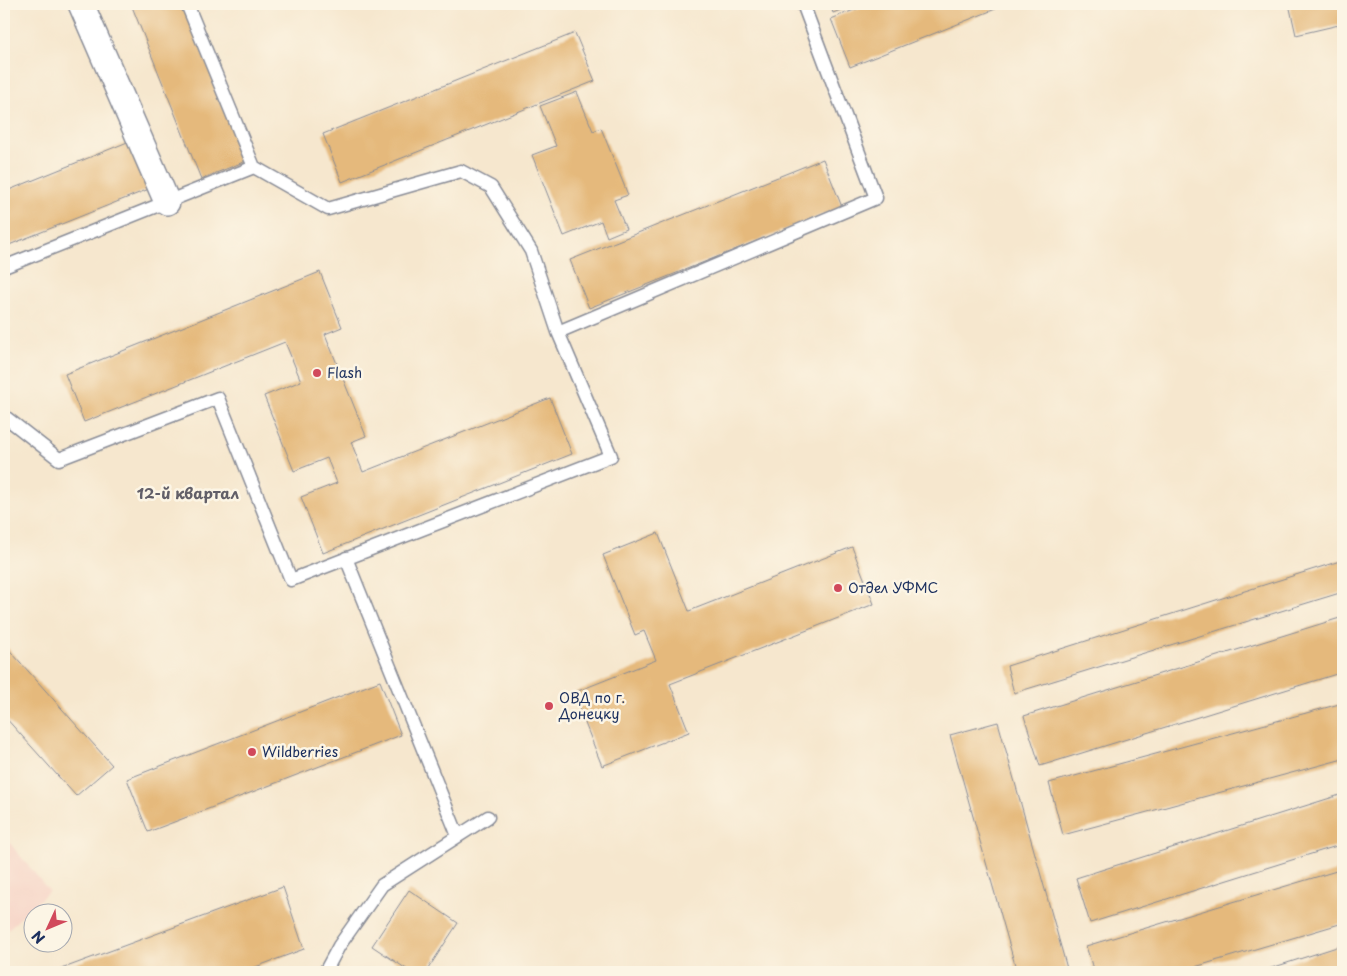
<svg xmlns="http://www.w3.org/2000/svg" width="1347" height="976" viewBox="0 0 1347 976" font-family="'Playpen Sans',sans-serif">
	<style>
		.built { fill: #f6d2c4 }
		.building { fill: #e5b97b }
		.lines { fill: none; stroke-linecap: round; stroke-linejoin: round }
		.service-casing { stroke: #888b96; stroke-width: 15 }
		.minor-casing { stroke: #888b96; stroke-width: 28 }
		.service { stroke: #fff; stroke-width: 12 }
		.minor { stroke: #fff; stroke-width: 25 }
		.poi-dot { fill: #d1495b; stroke: #fcf5e5; stroke-width: 2 }
		.labels { text-anchor: middle; stroke-width: 5; stroke-linejoin: round; paint-order: stroke }
		.poi-label { font-size: 14px; fill: #1b2f5e; stroke: #fcf5e5; text-anchor: start }
		.neighbourhood-label { font-size: 15px; font-weight: bold; fill: #625f68; stroke: #fcf5e5 }
	</style>
	<rect width="100%" height="100%" fill="#fcf5e5"/>
	<filter id="ink" filterUnits="userSpaceOnUse"><feTurbulence type="fractalNoise" baseFrequency=".02" numOctaves="2"/><feDisplacementMap in="SourceGraphic" scale="10" xChannelSelector="R" yChannelSelector="G"/><feConvolveMatrix kernelMatrix="1 2 1 2 8 2 1 2 1" color-interpolation-filters="sRGB"/></filter>
	<filter id="wash" filterUnits="userSpaceOnUse"><feTurbulence type="fractalNoise" baseFrequency=".0096" numOctaves="4" result="noise"/><feDisplacementMap in="SourceGraphic" scale="20" xChannelSelector="R" yChannelSelector="G"/><feGaussianBlur stdDeviation="1.12" result="paint"/><feColorMatrix in="noise" values="0 0 0 0 0 0 0 0 0 0 0 0 0 0 0 0 0 1.4 0 .05"/><feComposite in="paint" operator="in"/></filter>
	<g filter="url(#wash)">
		<rect width="100%" height="100%" fill="#f6e7ce"/>
		<!-- built -->
		<path class="built" d="M4,836l45,55 -45,42z"/>
		<g id="blocks">
			<!-- building -->
			<path class="building" d="M131,4h53l62,157 -45,18z
				M830,4h26l-23,9z
				M869,4h139l-158,63 -19,-48z
				M1289,4h54v20l-47,11z
				M575,33l20,48 -253,101 -19,-48z
				M577,92l16,39 8,-3 27,67 -14,5 12,29 -19,8 -6,-16 -37,15 -32,-81 24,-9 -16,-40z
				M130,141l19,48 -145,58v-55z
				M823,159l19,48 -253,101 -19,-48z
				M320,272l22,55 -17,7 41,102 -15,6 12,30 187,-74 22,56 -249,99 -22,-56 36,-14 -10,-25 -33,13 -30,-75 37,-15 -16,-39 -201,80 -19,-48z
				M658,533l31,78 163,-64 22,57 -204,80 19,48 -87,34 -29,-73 83,-33 -12,-29 -9,4 -32,-80z
				M1343,560v32l-329,101 -7,-27z
				M1343,617v55l-303,94 -16,-50z
				M4,644l108,121 -36,31 -72,-80z
				M380,681l21,54 -253,97 -21,-53z
				M1343,703v56l-280,76 -14,-52z
				M998,722l70,250h-51l-67,-237z
				M1343,794v50l-253,79 -14,-45z
				M1343,869v54l-165,49h-84l-8,-26z
				M283,887l21,62 -62,23h-189z
				M409,890l49,33 -32,49h-15l-39,-26z
				M1343,945v27h-84z"/>
		</g>
	</g>
	<g filter="url(#ink)">
		<use href="#blocks" fill-opacity="0" stroke="#888b96" stroke-width="1"/>
		<g class="lines">
			<!-- service casing -->
			<g class="service-casing">
				<path id="service" d="M187,4l67,163 74,42 133,-38 30,16 40,64 27,81
					M4,267l250,-100
					M4,416l55,43 159,-61 73,182 320,-124 -53,-124 318,-134 -73,-194
					M346,558l112,278
					M325,972l14,-26 43,-61 106,-68"/>
			</g>
			<!-- minor casing -->
			<g class="minor-casing">
				<path id="minor" d="M81,4l86,198"/>
			</g>
			<!-- service -->
			<use href="#service" class="service"/>
			<!-- minor -->
			<use href="#minor" class="minor"/>
		</g>
	</g>
	<!-- markers -->
	<g class="poi-dot">
		<circle cx="317" cy="373" r="5"/>
		<circle cx="838" cy="588" r="5"/>
		<circle cx="549" cy="706" r="5"/>
		<circle cx="252" cy="752" r="5"/>
	</g>
	<g class="labels">
		<!-- poi labels -->
		<g class="poi-label">
			<text x="327" y="378">Flash</text>
			<text x="848" y="593">Отдел УФМС</text>
			<text x="559" y="703">ОВД по г.<tspan x="559" dy="16">Донецку</tspan></text>
			<text x="262" y="757">Wildberries</text>
		</g>
		<!-- neighbourhood labels -->
		<g class="neighbourhood-label">
			<text x="188" y="499">12-й квартал</text>
		</g>
	</g>
	<!-- margin -->
	<rect width="1347" height="976" fill="none" stroke="#fcf5e5" stroke-width="20"/>
	<!-- north arrow -->
	<g transform="translate(48 928) rotate(226)"><circle r="24" fill="#fcf5e5" stroke="#a2a6af"/>
	<path d="M0-4L9 19L0 12L-9 19Z" fill="#d1495b"/>
	<text y="-8" font-size="14" font-weight="bold" text-anchor="middle" fill="#1b2f5e">N</text>
	</g>
</svg>
